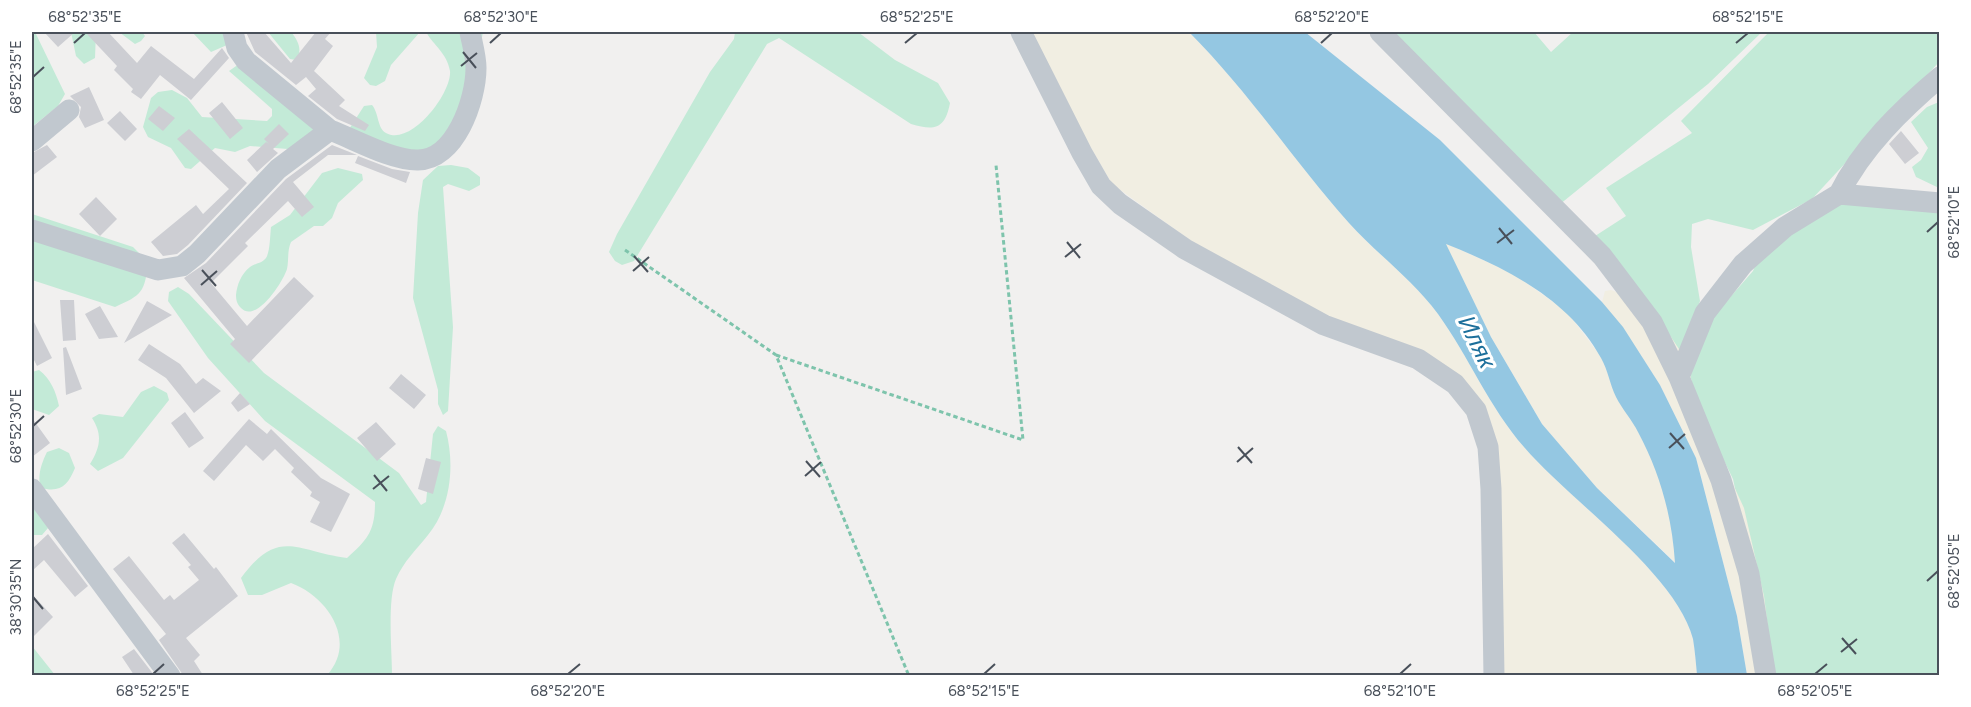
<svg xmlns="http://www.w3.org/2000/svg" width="1971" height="707" viewBox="0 0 1971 707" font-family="Figtree,sans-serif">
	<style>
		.green { fill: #c3ead7 }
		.sand { fill: #f1eee2 }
		.water { fill: #94c7e2; fill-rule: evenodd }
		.building { fill: #cdced3 }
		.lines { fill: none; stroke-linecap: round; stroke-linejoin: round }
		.path { stroke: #7ec4ac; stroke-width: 3; stroke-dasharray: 4.5 3; stroke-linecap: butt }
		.minor { stroke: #c1c8cf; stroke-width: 21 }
		.ticks { fill: none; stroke: #49505a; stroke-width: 2 }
		.labels { text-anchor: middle; stroke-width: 6; stroke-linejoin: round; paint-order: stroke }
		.water-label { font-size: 24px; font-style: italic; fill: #1c6f9b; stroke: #fff }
		.neatline { fill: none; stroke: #49505a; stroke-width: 2 }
		.ticks-label { font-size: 15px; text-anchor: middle; fill: #49505a }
	</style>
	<rect width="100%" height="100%" fill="#f1f0ef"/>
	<!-- green -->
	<path class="green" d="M32,32h3l30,62 -7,12 -26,21z
		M71,32h25l-1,26 -11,6 -8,-8z
		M119,32h23l3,4 -4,5 -6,3z
		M192,32h35v13l-16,7z
		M268,32l24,1c6,8 11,17 4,27l-6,-1z
		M376,32h44l-29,33 -6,16 -9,5 -6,-1 -6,-7 13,-31z
		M426,32h57l-9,46 -39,81 -91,-22 20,-31 8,-1c7,8 5,23 14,28 25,14 66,-40 64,-62 -3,-18 -16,-25 -24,-39z
		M735,32h123l37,28 43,23 12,20c-5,26 -15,28 -39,21l-132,-86 -12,6 -133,217 -12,4 -7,-4 -6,-9 8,-18 93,-162 24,-33z
		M1387,32h147l17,20 22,-20h189l-54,52 -149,121z
		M1769,32h170v30l-127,137 -59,31 -45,-11 -16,5 -1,23 9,54 -19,52 -89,-115 34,-22 -20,-28 86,-55 -11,-12z
		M239,64l81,66 -20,20 -50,-4 -15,6 -20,-4 -24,21 -6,-1 -14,-20 -23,-11 -5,-10 8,-29 7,-6 14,-2 15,8 15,19 65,4 5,-5v-7l-43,-38z
		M1939,102h1l-1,86 -23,-11 -4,-10 9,-7 7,-12 -17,-26 16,-15z
		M451,165l17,3 12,9v8l-11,6 -21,-7 -5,3 10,140 -5,84 -5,4 -5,-11v-14l-25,-92 5,-85 5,-33 15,-14z
		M338,168l24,6 1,6 -25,23 -6,15 -9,8h-9l-23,16c-4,9 -2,18 -4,27 -4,13 -31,55 -46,39 -4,-4 -5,-8 -5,-13 1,-10 5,-21 14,-28 5,-4 11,-3 16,-9 4,-6 4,-22 5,-31l19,-12 32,-42z
		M1939,201v474h-165l-41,-196 -39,-79 -5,-36 23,-46 41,-47 16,-37 55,-29z
		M32,214l101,33 15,15c-3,30 -6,33 -33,45l-83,-27z
		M178,287l11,7 75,79 135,100 22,32 5,-3 7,-68 5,-8 8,5c9,34 5,76 -18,104 -12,15 -24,26 -32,44 -9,21 -4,73 -4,96h-65c31,-34 0,-79 -36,-92l-29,12h-14l-7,-17c38,-51 54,-27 106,-20 21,-19 28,-27 28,-56l-110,-81 -57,-63 -40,-57 1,-9z
		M39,370c12,9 17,22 20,36l-10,9 -17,-6v-37z
		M154,386l13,7 2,7 -46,58 -25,13 -8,-7c10,-16 13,-29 2,-46l7,-4 24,3 18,-25z
		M59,448l10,5 6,15c-7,17 -14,25 -34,20 -4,-11 0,-24 6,-36z
		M32,500l16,28 -6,7h-10z
		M32,646l23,29h-23z"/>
	<!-- sand -->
	<path class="sand" d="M1024,32h165c59,59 105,129 160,191 28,31 64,57 89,91 31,43 51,93 86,133 45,53 152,126 169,192 2,12 3,25 4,36h-206l-3,-182 -15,-80 -58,-50 -144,-65 -159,-114z
		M1445,243l69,31 53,38 35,46 14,39 21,32 22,45 11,45 6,44 -79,-75 -55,-64 -51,-87z
		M1611,290l28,10 28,31 22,33 5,36 50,108 20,88 10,79h-27l-10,-59 -41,-158 -36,-73 -37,-57 -21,-26 3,-11z"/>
	<!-- water -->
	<path class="water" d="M1189,32h116l135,108 162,162 21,25 37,58 36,73 41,158 10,59h-50c-1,-11 -2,-24 -4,-36 -17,-66 -124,-139 -169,-192 -35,-40 -55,-90 -86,-133 -25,-34 -61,-60 -89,-91 -55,-62 -101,-132 -160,-191zM1446,244c60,24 123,55 155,114 7,12 9,27 15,39 6,12 16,23 22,35 22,41 34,84 37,131l-78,-75 -55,-64 -51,-87z"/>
	<!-- building -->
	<path class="building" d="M44,32h31l-17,15z
		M85,32h23l29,31 14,-17 43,33 28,-31 7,10 -38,42 -31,-25 -19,24 -10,-7 2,-3 -19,-19 3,-4z
		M246,32h18l27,31 25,-31h15l-6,7 8,7 -19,25 31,29 -6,6 30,19 -4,6 -28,-12 -29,-23 8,-7 -10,-12 -10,8 -41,-33z
		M89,87l15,33 -19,8 -6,-11 2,-10 -11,-11z
		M222,102l21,26 -13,11 -21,-26z
		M159,106l16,12 -12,13 -15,-12z
		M120,111l17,18 -12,12 -18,-18z
		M279,124l10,10 -16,15 5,4 -21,19 -10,-12 19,-18 3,2 -5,-5z
		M189,129l58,54 -59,62 -11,9 -14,2 -12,-14 45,-37 7,9 26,-25 -52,-50z
		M1901,131l18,22 -14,11 -16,-20z
		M47,145l10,12 -25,19v-23z
		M332,145l25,10h-29l-35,27 21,25 -12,10 -14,-16 -43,42 3,3 -37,37 36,43 47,-49 20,19 -65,67 -19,-19 5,-5 -51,-61 22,-15 80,-84z
		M358,156l34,13 18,3 -4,11 -51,-20z
		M96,197l21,22 -17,17 -21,-22z
		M60,300h14l2,40 -13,1z
		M147,301l25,14 -48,28z
		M100,306l18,31 -19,2 -14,-25z
		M32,318l20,40 -15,8 -5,-10z
		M149,344l31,20 16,20 7,-6 18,13 -27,22 -28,-35 -28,-18z
		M66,347l16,42 -16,6 -3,-47z
		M401,374l25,21 -12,14 -25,-21z
		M240,393l10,11 -12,8 -7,-9z
		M185,412l19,26 -15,10 -18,-25z
		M32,418l18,25 -18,14z
		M249,419l18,15 4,-5 50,49 29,16 -19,38 -21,-10 10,-20 -10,-6 2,-4 -21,-20 3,-4 -19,-19 -12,12 -17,-16 -32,36 -11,-10z
		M376,422l20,22 -19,17 -20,-23z
		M426,458l15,4 -8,32 -15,-5z
		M184,533l30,36 2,-2 22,29 -52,42 14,17 -6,6 9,14h-20l-24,-35 7,-6 -53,-65 16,-13 35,44 6,-5 4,5 25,-20 -11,-13 3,-2 -19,-22z
		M48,534l40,52 -13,11 -31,-37 -12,11v-22z
		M32,594l21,23 -21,21z
		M134,649l20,26h-20l-12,-18z"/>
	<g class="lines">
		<!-- path -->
		<path class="path" d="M625,250l151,105 133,321
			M776,355l247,85 -27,-275"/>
		<!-- minor -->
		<path class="minor" d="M1021,32l61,121 19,33 19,18 65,45 139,76 94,34 37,25 21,26 12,37 3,42 3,187
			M1380,32l222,224 50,66 27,55 42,103 28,94 17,102
			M330,130c24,9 61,30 87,30 38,1 59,-60 59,-92 0,-12 -4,-25 -6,-36
			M32,141l37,-31
			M1839,194c23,-46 62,-84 101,-117
			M32,230l126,40 24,-4 15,-12 81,-85 52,-39 -84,-69 -9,-13 -4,-16
			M1679,377l26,-64 38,-49 42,-37 54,-33 101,9
			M32,489l138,187"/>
	</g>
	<!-- ticks -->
	<path class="ticks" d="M74,43l11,-10M490,43l11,-10M905,43l12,-10M1321,43l11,-10M1736,43l12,-10M463,52l13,16M461,66l16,-13M33,77l11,-10M1499,228l13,16M1927,232l11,-10M1067,242l13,16M1497,243l17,-13M634,256l14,16M1065,257l16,-13M202,270l14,16M633,271l16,-14M201,285l16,-14M33,426l11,-10M1670,433l14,16M1238,447l14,16M1669,448l16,-14M806,461l14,16M1237,462l16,-14M374,475l13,16M805,476l16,-14M373,489l16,-13M1927,581l11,-10M33,597l10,12M1842,638l14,16M1841,652l16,-13M153,674l11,-10M568,674l12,-10M984,674l11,-10M1400,674l11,-10M1815,674l12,-10"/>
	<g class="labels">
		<!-- water labels -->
		<g class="water-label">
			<text transform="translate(1477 342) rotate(64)" y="8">Иляк</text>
		</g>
	</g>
	<!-- border -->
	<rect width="1971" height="707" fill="none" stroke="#ffffff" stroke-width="66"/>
	<rect x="33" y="33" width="1905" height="641" class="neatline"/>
	<g class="ticks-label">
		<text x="85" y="22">68°52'35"E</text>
		<text x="501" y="22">68°52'30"E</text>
		<text x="917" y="22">68°52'25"E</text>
		<text x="1332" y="22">68°52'20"E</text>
		<text x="1748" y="22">68°52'15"E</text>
		<text transform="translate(16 77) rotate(-90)" y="5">68°52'35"E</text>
		<text transform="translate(1954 222) rotate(-90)" y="5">68°52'10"E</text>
		<text transform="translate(16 426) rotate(-90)" y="5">68°52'30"E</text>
		<text transform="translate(1954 571) rotate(-90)" y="5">68°52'05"E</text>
		<text transform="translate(16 597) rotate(-90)" y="5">38°30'35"N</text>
		<text x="153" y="696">68°52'25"E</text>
		<text x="568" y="696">68°52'20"E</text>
		<text x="984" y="696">68°52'15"E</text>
		<text x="1400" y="696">68°52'10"E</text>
		<text x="1815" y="696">68°52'05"E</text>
	</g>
</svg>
